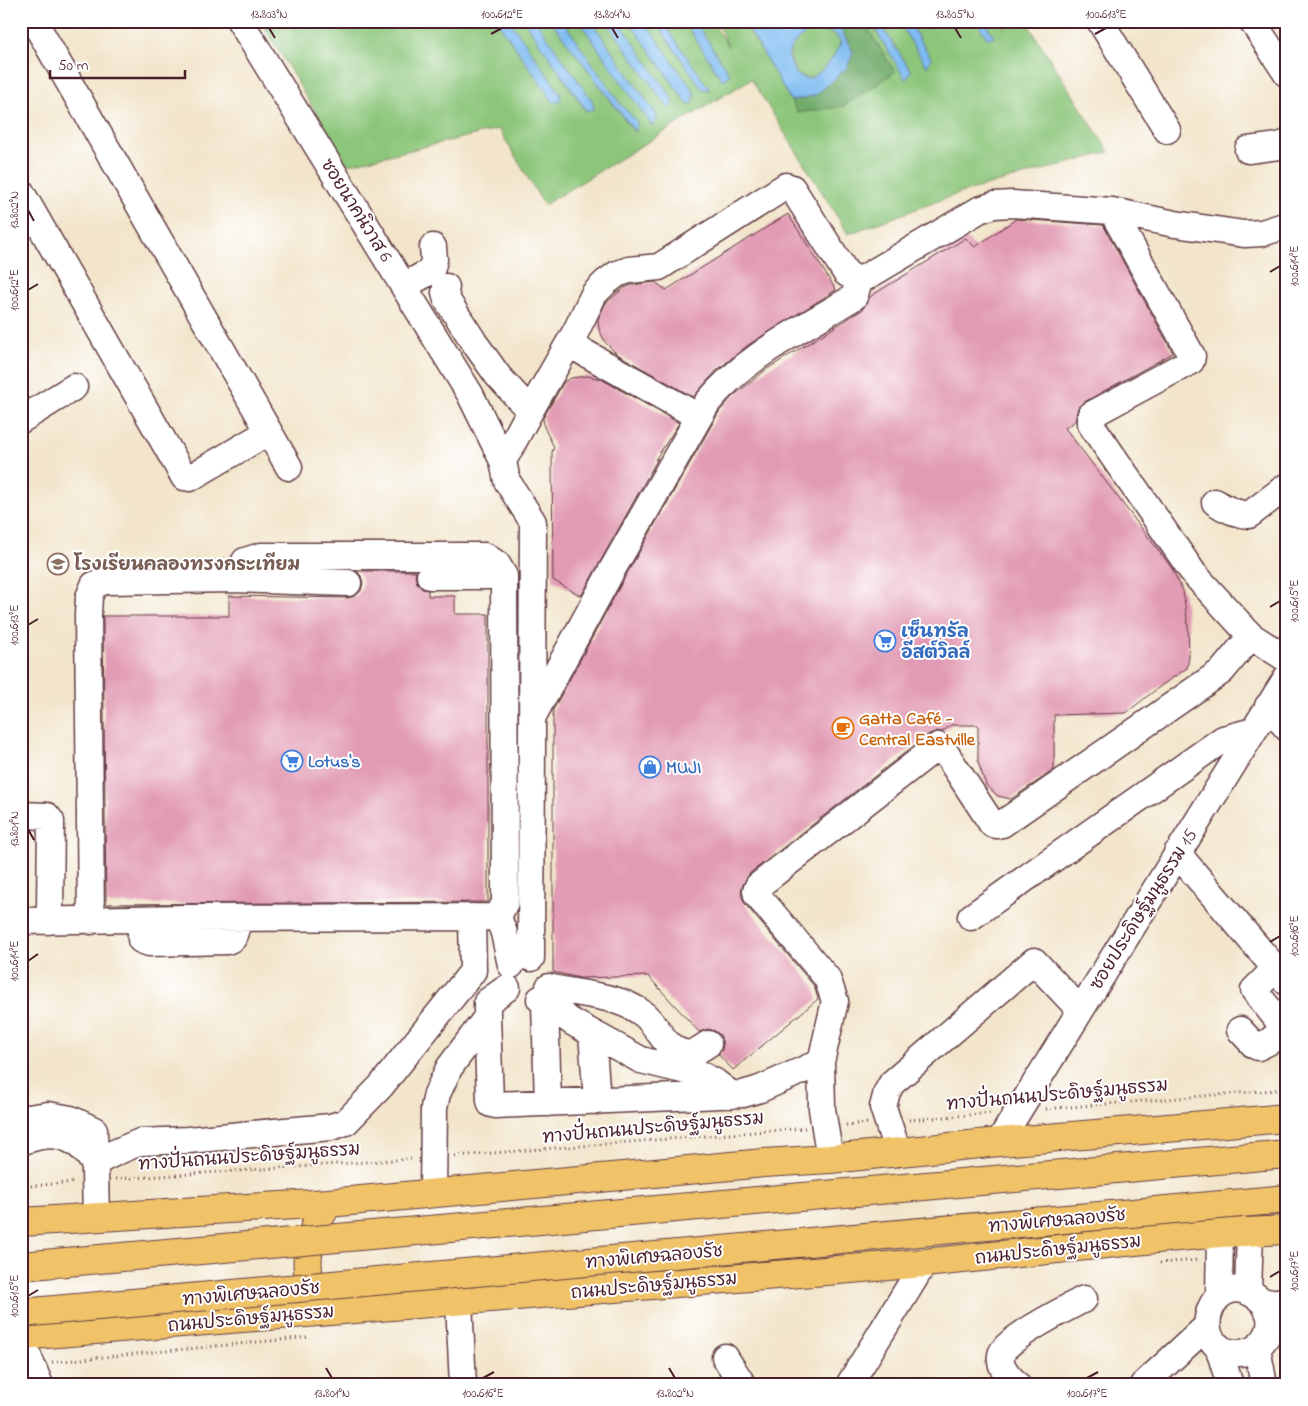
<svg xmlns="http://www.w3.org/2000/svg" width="1308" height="1406" viewBox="0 0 1308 1406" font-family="'Indie Flower','Playpen Sans Thai',sans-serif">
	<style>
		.green { fill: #8cc67a; stroke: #6b7252 }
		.forest { fill: #71ab6a; stroke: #5e654a }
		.water { fill: #7dbbf1; stroke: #646d8e; fill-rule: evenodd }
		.building { fill: #e29bb4 }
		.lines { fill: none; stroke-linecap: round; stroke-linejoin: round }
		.minor-casing { stroke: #633d43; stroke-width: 29 }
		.major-casing { stroke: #633d43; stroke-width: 30 }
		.path { stroke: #633d43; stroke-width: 3; stroke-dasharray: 1 4; stroke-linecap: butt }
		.minor { stroke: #fff; stroke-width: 26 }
		.major { stroke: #f0c369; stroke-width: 28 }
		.highway-bridge-casing { stroke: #633d43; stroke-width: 30; stroke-linecap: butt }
		.highway-bridge { stroke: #f0c369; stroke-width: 28 }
		.ticks { fill: none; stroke: #4a1f2b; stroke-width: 2 }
		.labels { text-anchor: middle; stroke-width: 4; stroke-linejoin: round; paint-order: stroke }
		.street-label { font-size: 18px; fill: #4a1f2b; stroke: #fff }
		.education-label { font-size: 18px; font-weight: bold; fill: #785e54; stroke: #fff; text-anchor: start }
		.shop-label { font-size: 18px; font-weight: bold; fill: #366cbe; stroke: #fff; text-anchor: start }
		.food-label { font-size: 18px; font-weight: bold; fill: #c56008; stroke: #fff; text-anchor: start }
		.neatline { fill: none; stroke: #4a1f2b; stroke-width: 2 }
		.ticks-label { font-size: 12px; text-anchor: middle; fill: #4a1f2b }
	</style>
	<rect width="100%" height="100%" fill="#fff"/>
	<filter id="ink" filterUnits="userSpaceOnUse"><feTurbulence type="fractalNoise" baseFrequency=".02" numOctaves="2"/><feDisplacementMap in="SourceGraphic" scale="10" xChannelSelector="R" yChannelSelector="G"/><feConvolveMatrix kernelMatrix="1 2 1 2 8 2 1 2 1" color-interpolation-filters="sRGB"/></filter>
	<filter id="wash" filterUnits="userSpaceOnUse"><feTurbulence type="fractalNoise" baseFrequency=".0096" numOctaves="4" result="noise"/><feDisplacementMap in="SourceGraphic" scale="20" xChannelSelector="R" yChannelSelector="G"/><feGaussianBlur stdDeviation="1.12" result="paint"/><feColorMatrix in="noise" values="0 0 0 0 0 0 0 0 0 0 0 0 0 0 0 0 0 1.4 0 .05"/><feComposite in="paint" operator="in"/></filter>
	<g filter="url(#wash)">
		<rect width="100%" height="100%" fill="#f2e5cb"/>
		<!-- green -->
		<path class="green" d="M261,21h236l57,82 7,-6 -1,-4 -50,-72h14l62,90 7,-9 -57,-81h15l83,111 3,-10 -16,-17 -58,-84h16l73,105 5,-7 -1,-5 -65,-93h15l63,88 3,-11 -53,-77h10l59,84 6,-13 -50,-71h11l47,68 7,1 -47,-69h22l38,59 8,-5 -35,-54h16l18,26 -13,-26h28l54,92 97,-41 -32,-51h7l36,58 5,-8 -33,-50h20l29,46 4,-9 -23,-37h68l11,17 7,-1 -10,-16h15l5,7 11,-7h11l83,131 -146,40 -115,42 -97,-155 -207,126 -45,-76 -152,36z
			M758,21h21l-2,10 -11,-3z
			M814,29l20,4 7,9c-6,15 -19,32 -33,37l-11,-4c-13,-27 -8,-32 17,-46z"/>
		<!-- forest -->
		<path class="forest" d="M836,21h27l32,51 -51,34 -46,7 -7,-12 25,-6 37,-43z"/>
		<!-- water -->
		<path class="water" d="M497,21h13l50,72 1,4 -1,4 -6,2z
			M524,21h12l57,81 1,7 -7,2z
			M551,21h12l58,84 16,17 -2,10z
			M579,21h12l65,93 1,5 -5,7z
			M606,21h13l53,77 2,5 -5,6z
			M629,21h15l50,71v10l-6,3z
			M655,21h7l48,69 -8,-1z
			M684,21h11l35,54 -8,5z
			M744,21h14l8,7 11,3 2,-10h57l17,31 -6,16 -31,27 -25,6zM814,29l20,4 7,9c-6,15 -19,32 -33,37l-11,-4c-3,-5 -6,-10 -8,-16 -3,-14 15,-24 25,-30z
			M870,21h8l33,50 -5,9z
			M898,21h10l23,37 -4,9z
			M976,21h8l10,16 -7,1z"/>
		<g id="blocks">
			<!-- building -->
			<path class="building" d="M788,214l48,76 -88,55 -31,25 -24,27 -76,-43 -12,-12 -6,-13 -1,-10 8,-16 18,-15 8,-3 23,-3 11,8z
				M1016,219l87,6 70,128 -89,49 -6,5 -3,14 -10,7 106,139 12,24 5,35 1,31 -2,11 -25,17 -36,28 -72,2v55l-43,29 -13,-3 -12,-11 -8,-23v-37h-27l-9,7 -5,-1 -8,3 -180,140 -7,12 -1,9 4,9 69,82 4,13 -85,71 -15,-16 4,-4 1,-6 -3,-9 -5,-4 -7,-2 -9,3 -51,-56 -68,2 -27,-6v-262l72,-133 94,-165 13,-15 35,-28 95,-59 8,-13 4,-3 92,-56 9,9z
				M587,376l14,3 78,44 -24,37 3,-2 -77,138 -28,-16 -1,-128 2,-5 -10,-20 -1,-9 21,-36 7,-4z
				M357,571h59l-1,5 2,7 5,6 6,1v6h27v18h33v288l-382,2 -3,-288h126v-20l119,2 7,-2 6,-5 2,-8 -2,-7z"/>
		</g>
	</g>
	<g filter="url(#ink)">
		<use href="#blocks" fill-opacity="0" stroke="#633d43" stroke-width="1"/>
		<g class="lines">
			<!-- minor casing -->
			<g class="minor-casing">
				<path id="minor" d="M34,21l255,446
					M240,21l230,373 33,67
					M1100,21l67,109
					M1252,21l35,53
					M1248,150l31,-4 8,-3
					M21,192l163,285 6,1 78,-46
					M1112,211l63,13 69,10 18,-1 25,-8
					M404,286l27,-15 3,-11 -1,-13
					M446,287l-1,5 2,8 29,45 22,31 32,35
					M569,344l130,73
					M21,420l53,-33
					M1215,502c10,7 21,12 34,13l38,-29
					M430,576h74
					M235,579l10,-18 16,-5h224l12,8 7,12 1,326 -7,15 6,16 7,32
					M1268,706l19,22
					M534,714l78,-144 95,-167c38,-47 97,-75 147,-106l5,-16
					M21,815l26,1 4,5 -1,87 -2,13
					M1177,853l110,129
					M971,917l252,-178 30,-8
					M141,919v21l8,3 78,-2 6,-3 6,-19
					M21,921l166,-3 303,-1
					M91,921l-3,-306 1,-18 5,-12 11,-4 130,-2 113,4
					M531,958l2,-436 -26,-41 -4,-20 27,-50 46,-80 18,-37 12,-12 11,-8 12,-4 30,-3 127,-81 6,2 54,85 13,8 120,-71 15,-5 18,-1 100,7 80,145 -1,5 -100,54 -1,8 104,151 57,62 36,23
					M549,987c31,8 66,7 93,26 15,10 22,36 42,40 8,2 18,-5 24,-9
					M540,999l32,23 69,38 58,14 16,8 17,13
					M545,1003l3,100
					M487,1017l3,83 1,4 4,1 248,-11 17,-5 61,-27
					M1240,1030l14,15 4,2 12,-6 11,-10v-7l-27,-34 21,-21
					M592,1033l5,68
					M21,1119l27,-4 23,4 23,11 2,87
					M21,1142c31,-13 55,-8 73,21
					M999,1142l288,-465
					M898,1153l-15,-46 4,-15 5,-9 142,-122 46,49
					M830,1159l-8,-50 -1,-47 14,-61 -8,-23 -70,-83 -1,-4 2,-5 180,-140 5,3 49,75 5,1 5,-1 220,-153 29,-35
					M94,1163l20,-10 26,-11 48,-2 97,-9 46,-4 15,-5 35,-36 92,-115 -1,-54
					M433,1192l1,-84 3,-14 12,-26 38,-51v-15l20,-14
					M1248,1291l2,-58
					M1219,1296l1,-63
					M459,1302l4,83
					M1264,1303c2,4 5,9 6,14 3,19 -13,36 -31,36 -59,0 -26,-99 25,-50l23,-2
					M21,1339l19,46
					M1218,1346l12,39
					M1257,1348l7,37
					M725,1357l18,28
					M849,1385l75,-122
					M1017,1385c-8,-9 -18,-17 -16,-30 2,-15 68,-48 83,-56
					M1143,1385l64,-59"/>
			</g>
			<!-- major casing -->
			<g class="major-casing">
				<path id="major" d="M21,1222l307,-19 436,-40 66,-4 169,-17 288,-24
					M327,1302c-23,-10 -22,-46 -15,-67 3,-11 11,-22 16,-32
					M21,1336l903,-73 211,-22 85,-8 67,-3"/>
			</g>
			<!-- path -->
			<path class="path" d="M1046,1109l241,-20
				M909,1120l83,-7
				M846,1125l22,-2
				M455,1156l350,-28
				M116,1179l295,-20
				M21,1187l54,-5
				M1160,1263l39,-3
				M52,1362l258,-25"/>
			<!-- minor -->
			<use href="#minor" class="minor"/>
			<!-- major -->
			<use href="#major" class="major"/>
			<!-- highway-bridge casing -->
			<g class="highway-bridge-casing">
				<path id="highway-bridge" d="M21,1266l1266,-112
					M21,1313l1266,-114"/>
			</g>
			<!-- highway-bridge -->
			<use href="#highway-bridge" class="highway-bridge"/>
		</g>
	</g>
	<!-- ticks -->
	<path class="ticks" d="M269,28l6,10M612,28l6,10M955,28l6,10M491,34l11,-6M1095,34l11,-6M28,210l6,11M1270,272l10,-6M28,290l10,-6M1270,607l10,-6M28,625l10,-6M28,829l6,11M1270,942l10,-6M28,961l10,-7M1270,1277l10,-6M28,1296l10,-6M326,1368l6,10M669,1368l6,10M483,1378l11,-6M1087,1378l11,-6"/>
	<!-- icons -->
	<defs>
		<g id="school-ring" transform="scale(1.125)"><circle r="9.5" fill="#fff" stroke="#8d6e63" stroke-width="1.5"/><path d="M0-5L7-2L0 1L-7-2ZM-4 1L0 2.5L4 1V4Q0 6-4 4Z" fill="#8d6e63"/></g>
		<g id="supermarket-ring" transform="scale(1.125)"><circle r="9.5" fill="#fff" stroke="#3f7fe0" stroke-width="1.5"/><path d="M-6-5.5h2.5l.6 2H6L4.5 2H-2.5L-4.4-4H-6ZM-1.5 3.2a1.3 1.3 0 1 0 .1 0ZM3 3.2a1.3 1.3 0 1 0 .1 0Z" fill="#3f7fe0"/></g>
		<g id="cafe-ring" transform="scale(1.125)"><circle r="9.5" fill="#fff" stroke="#e8710a" stroke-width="1.5"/><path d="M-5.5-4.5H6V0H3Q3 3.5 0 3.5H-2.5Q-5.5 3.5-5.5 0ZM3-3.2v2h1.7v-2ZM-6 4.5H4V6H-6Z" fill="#e8710a"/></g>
		<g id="shop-ring" transform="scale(1.125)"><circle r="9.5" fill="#fff" stroke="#3f7fe0" stroke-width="1.5"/><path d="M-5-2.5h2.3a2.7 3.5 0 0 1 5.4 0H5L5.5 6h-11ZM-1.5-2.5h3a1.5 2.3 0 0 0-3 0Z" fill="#3f7fe0"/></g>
	</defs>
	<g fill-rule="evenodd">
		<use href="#school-ring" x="58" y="564"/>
		<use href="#supermarket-ring" x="885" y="641"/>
		<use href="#cafe-ring" x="843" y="728"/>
		<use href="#supermarket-ring" x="292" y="761"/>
		<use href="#shop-ring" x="650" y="767"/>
	</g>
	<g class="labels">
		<!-- street labels -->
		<g class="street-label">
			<text transform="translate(357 210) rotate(58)" y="6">ซอยนาคนิวาส 6</text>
			<text transform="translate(1143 909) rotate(-58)" y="6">ซอยประดิษฐ์มนูธรรม 15</text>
			<text transform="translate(1057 1094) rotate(-5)" y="6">ทางปั่นถนนประดิษฐ์มนูธรรม</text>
			<text transform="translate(653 1127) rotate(-5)" y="6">ทางปั่นถนนประดิษฐ์มนูธรรม</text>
			<text transform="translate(249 1156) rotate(-4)" y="6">ทางปั่นถนนประดิษฐ์มนูธรรม</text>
			<text transform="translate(1057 1220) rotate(-5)" y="6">ทางพิเศษฉลองรัช</text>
			<text transform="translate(1058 1249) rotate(-6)" y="6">ถนนประดิษฐ์มนูธรรม</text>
			<text transform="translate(654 1256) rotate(-5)" y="6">ทางพิเศษฉลองรัช</text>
			<text transform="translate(654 1285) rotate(-5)" y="6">ถนนประดิษฐ์มนูธรรม</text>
			<text transform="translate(251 1293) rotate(-5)" y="6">ทางพิเศษฉลองรัช</text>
			<text transform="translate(251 1318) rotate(-5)" y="6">ถนนประดิษฐ์มนูธรรม</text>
		</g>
		<!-- education labels -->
		<g class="education-label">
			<text x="74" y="570">โรงเรียนคลองทรงกระเทียม</text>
		</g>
		<!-- shop labels -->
		<g class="shop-label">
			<text x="901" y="637">เซ็นทรัล<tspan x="901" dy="21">อีสต์วิลล์</tspan></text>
			<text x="308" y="767">Lotus's</text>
			<text x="666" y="773">MUJI</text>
		</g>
		<!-- food labels -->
		<g class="food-label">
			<text x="859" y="724">Gatta Café -<tspan x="859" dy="21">Central Eastville</tspan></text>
		</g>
	</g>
	<!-- margin -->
	<rect width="1308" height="1406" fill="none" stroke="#fff" stroke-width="55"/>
	<!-- scale -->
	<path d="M50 70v8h135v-8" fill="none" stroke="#4a1f2b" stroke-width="2.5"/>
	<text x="58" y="70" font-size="15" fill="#4a1f2b" stroke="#ffffff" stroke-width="4" paint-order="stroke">50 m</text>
	<rect x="28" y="28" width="1252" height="1350" class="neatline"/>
	<g class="ticks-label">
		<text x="269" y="18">13.803°N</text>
		<text x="502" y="18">100.612°E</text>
		<text x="612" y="18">13.804°N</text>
		<text x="955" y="18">13.805°N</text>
		<text x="1106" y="18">100.613°E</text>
		<text transform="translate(14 210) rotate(-90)" y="4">13.802°N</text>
		<text transform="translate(1294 266) rotate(-90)" y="4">100.614°E</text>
		<text transform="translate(14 290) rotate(-90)" y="4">100.612°E</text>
		<text transform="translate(1294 601) rotate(-90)" y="4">100.615°E</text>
		<text transform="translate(14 625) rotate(-90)" y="4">100.613°E</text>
		<text transform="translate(14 829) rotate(-90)" y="4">13.801°N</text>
		<text transform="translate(1294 936) rotate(-90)" y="4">100.616°E</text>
		<text transform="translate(14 961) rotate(-90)" y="4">100.614°E</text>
		<text transform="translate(1294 1271) rotate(-90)" y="4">100.617°E</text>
		<text transform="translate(14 1296) rotate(-90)" y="4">100.615°E</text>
		<text x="332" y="1397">13.801°N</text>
		<text x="483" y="1397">100.616°E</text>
		<text x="675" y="1397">13.802°N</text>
		<text x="1087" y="1397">100.617°E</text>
	</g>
</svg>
